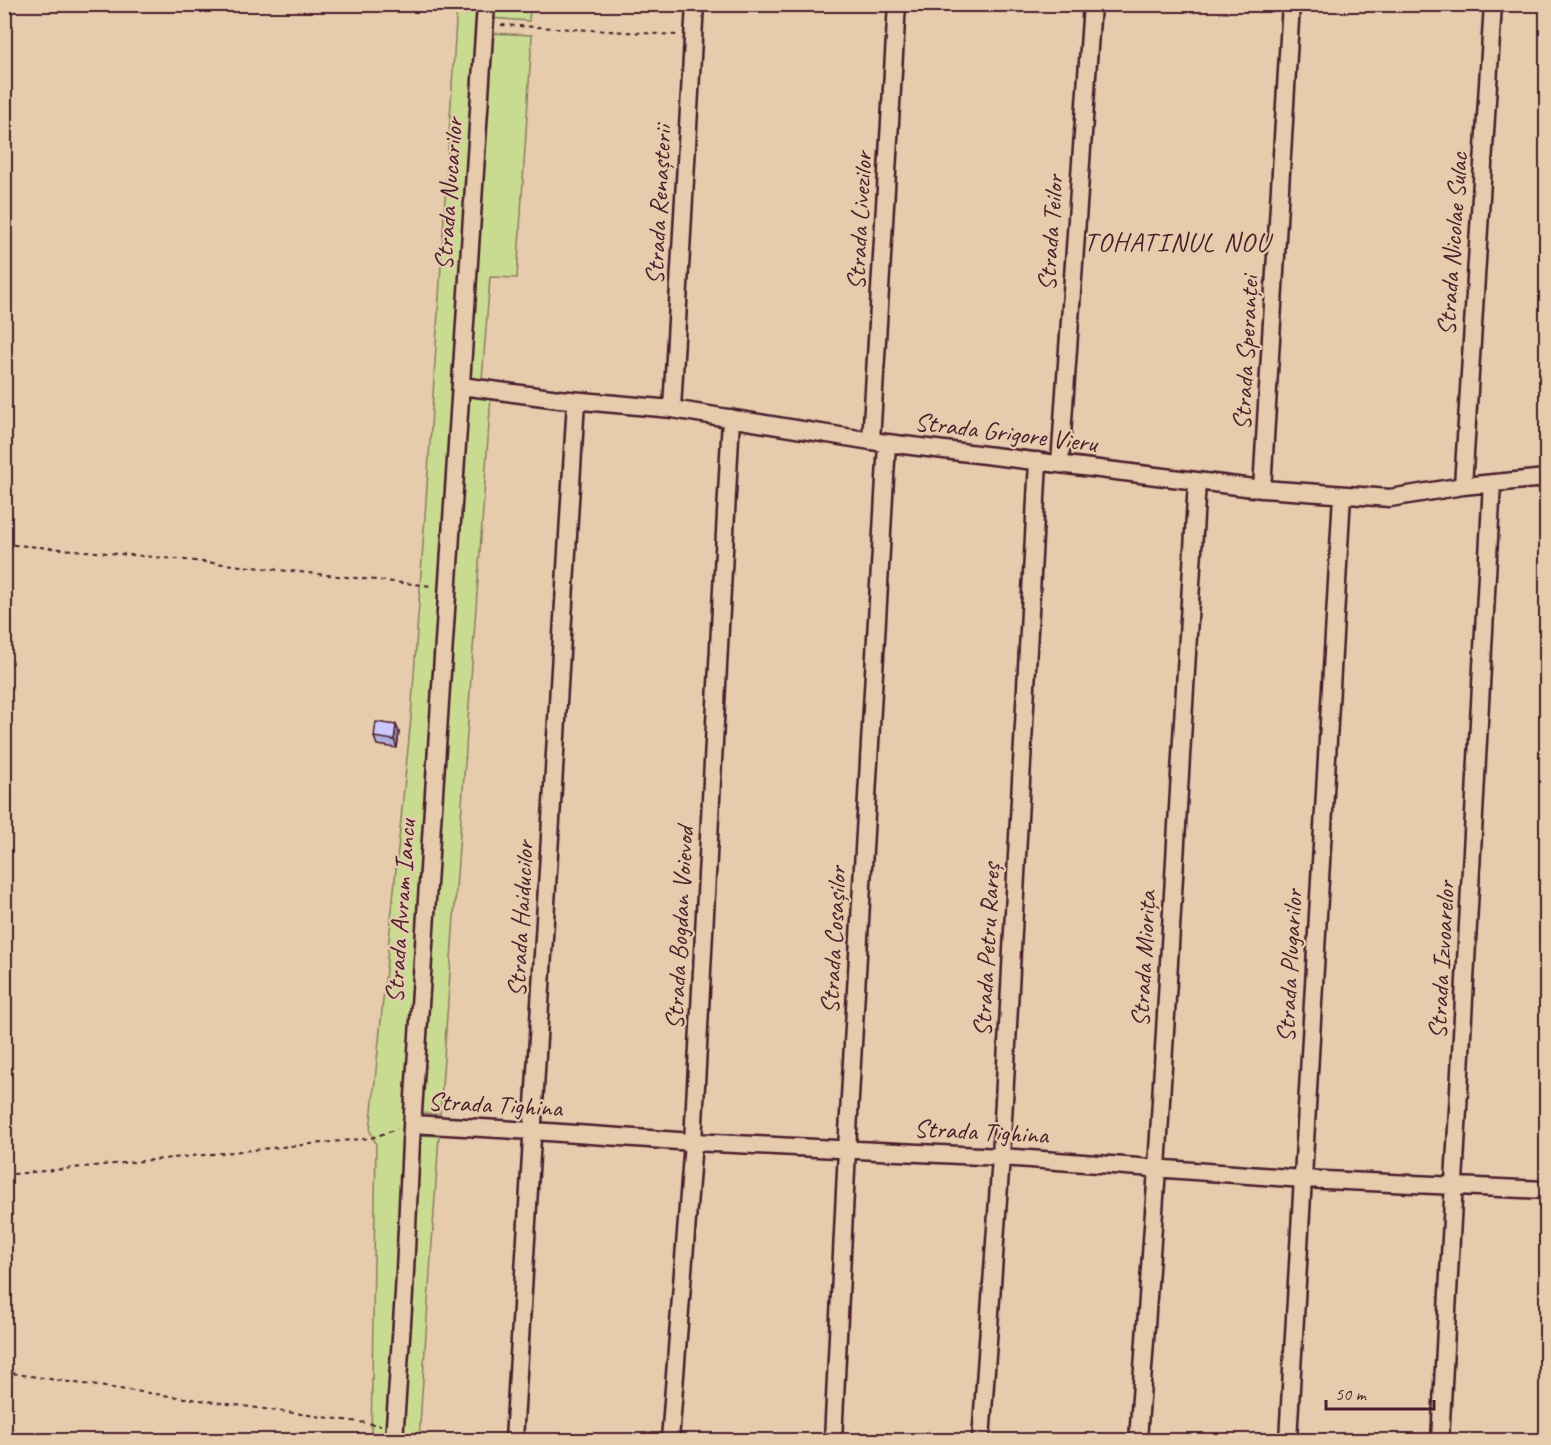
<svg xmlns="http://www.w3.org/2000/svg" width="1551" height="1445" viewBox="0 0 1551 1445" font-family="Caveat,sans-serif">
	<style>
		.green { fill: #c9db90; stroke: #8a7d5e; stroke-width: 1.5 }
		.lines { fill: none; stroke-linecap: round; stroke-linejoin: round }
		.minor-casing { stroke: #4a1f2b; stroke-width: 21 }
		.path { stroke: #4a1f2b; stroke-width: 2; stroke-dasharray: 4.5 4.5; stroke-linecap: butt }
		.minor { stroke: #e6cbad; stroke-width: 16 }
		.wall { fill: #afadd9; stroke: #4a1f2b; stroke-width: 1.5 }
		.shaded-wall { fill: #8e8db0; stroke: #4a1f2b; stroke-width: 1.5 }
		.building { fill: #cbc9fc; stroke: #4a1f2b; stroke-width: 1.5 }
		.labels { text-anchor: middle; stroke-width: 4.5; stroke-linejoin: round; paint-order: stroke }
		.street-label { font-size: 26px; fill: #4a1f2b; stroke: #e6cbad }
		.neighbourhood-label { font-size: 27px; letter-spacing: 1.5px; fill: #4a1f2b; stroke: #e6cbad }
	</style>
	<rect width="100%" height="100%" fill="#e6cbad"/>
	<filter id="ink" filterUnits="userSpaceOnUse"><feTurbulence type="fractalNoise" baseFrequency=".0167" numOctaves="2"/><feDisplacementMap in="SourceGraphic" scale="12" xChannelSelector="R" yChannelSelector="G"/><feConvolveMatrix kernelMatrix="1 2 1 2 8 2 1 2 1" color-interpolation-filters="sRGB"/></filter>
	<g filter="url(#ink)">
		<!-- green -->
		<path class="green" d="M457,5h21l-74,1133 -17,302h-16l5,-296 -6,-13 41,-413 19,-275z
			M490,5h40l-1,16 -40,-3z
			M489,33l43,2 -15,243 -27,-1 -8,103 -14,-1z
			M468,393l23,3 -51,718 -20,-1z
			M420,1135l19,1 -20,304h-18z"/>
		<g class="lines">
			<!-- minor casing -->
			<g class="minor-casing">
				<path id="minor" d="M461,386l98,13 113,10 199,32 391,48 128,9 73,-12 83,-8
					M672,409l23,-405
					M871,441l26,-437
					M1060,464l32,-460
					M1463,486l30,-482
					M1262,489l29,-485
					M412,1124l121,7 160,11 308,15 302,22 243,11
					M394,1440l10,-147 7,-151 75,-1138
					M514,1440l62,-1039
					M670,1440l23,-298 38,-724
					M833,1440l14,-290 40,-707
					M981,1440l20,-283 37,-696
					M1138,1440l19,-271 40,-688
					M1288,1440l54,-945
					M1440,1440l52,-957"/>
			</g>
			<!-- path -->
			<path class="path" d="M501,25l177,10
				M4,544l162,14 266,28
				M4,1175l367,-37 26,-9
				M4,1372l72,11 305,42"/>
			<!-- minor -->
			<use href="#minor" class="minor"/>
		</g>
		<!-- wall -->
		<path class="wall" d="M396,725l3,7 -2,16 -20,-3 -3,-8z"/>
		<!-- shaded-wall -->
		<path class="shaded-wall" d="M396,725l3,7 -2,16 -3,-8z"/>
		<!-- building -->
		<path class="building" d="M376,722l20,3 -2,15 -20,-3z"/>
	</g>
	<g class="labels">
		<!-- street labels -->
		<g class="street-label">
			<text transform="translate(448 194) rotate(-86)" y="9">Strada Nucarilor</text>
			<text transform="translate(658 205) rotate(-87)" y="9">Strada Renașterii</text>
			<text transform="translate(859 221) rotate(-87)" y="9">Strada Livezilor</text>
			<text transform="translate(1050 233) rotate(-86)" y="9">Strada Teilor</text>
			<text transform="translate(1452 244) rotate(-86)" y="9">Strada Nicolae Sulac</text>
			<text transform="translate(1245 353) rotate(-87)" y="9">Strada Speranței</text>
			<text transform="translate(1006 432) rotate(7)" y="9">Strada Grigore Vieru</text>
			<text transform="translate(400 911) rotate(-86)" y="9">Strada Avram Iancu</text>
			<text transform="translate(520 919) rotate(-87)" y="9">Strada Haiducilor</text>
			<text transform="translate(679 928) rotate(-87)" y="9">Strada Bogdan Voievod</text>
			<text transform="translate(833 940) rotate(-87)" y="9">Strada Cosașilor</text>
			<text transform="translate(986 950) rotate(-87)" y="9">Strada Petru Rareș</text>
			<text transform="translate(1143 959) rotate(-87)" y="9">Strada Miorița</text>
			<text transform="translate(1441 960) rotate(-87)" y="9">Strada Izvoarelor</text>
			<text transform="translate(1289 966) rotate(-87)" y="9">Strada Plugarilor</text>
			<text transform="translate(495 1104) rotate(3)" y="9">Strada Tighina</text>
			<text transform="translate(981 1131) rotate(3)" y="9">Strada Tighina</text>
		</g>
		<!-- neighbourhood labels -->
		<g class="neighbourhood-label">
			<text x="1177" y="251">TOHATINUL NOU</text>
		</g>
	</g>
	<!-- margin -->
	<rect width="1551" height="1445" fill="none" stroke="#e6cbad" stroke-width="24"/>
	<rect x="12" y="12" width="1527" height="1421" fill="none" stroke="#4a1f2b" stroke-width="2" filter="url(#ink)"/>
	<!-- scale -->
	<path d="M1326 1400v9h108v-9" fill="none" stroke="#4a1f2b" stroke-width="3"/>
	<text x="1335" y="1400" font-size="18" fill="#4a1f2b" stroke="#e6cbad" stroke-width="4.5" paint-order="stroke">50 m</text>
</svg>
